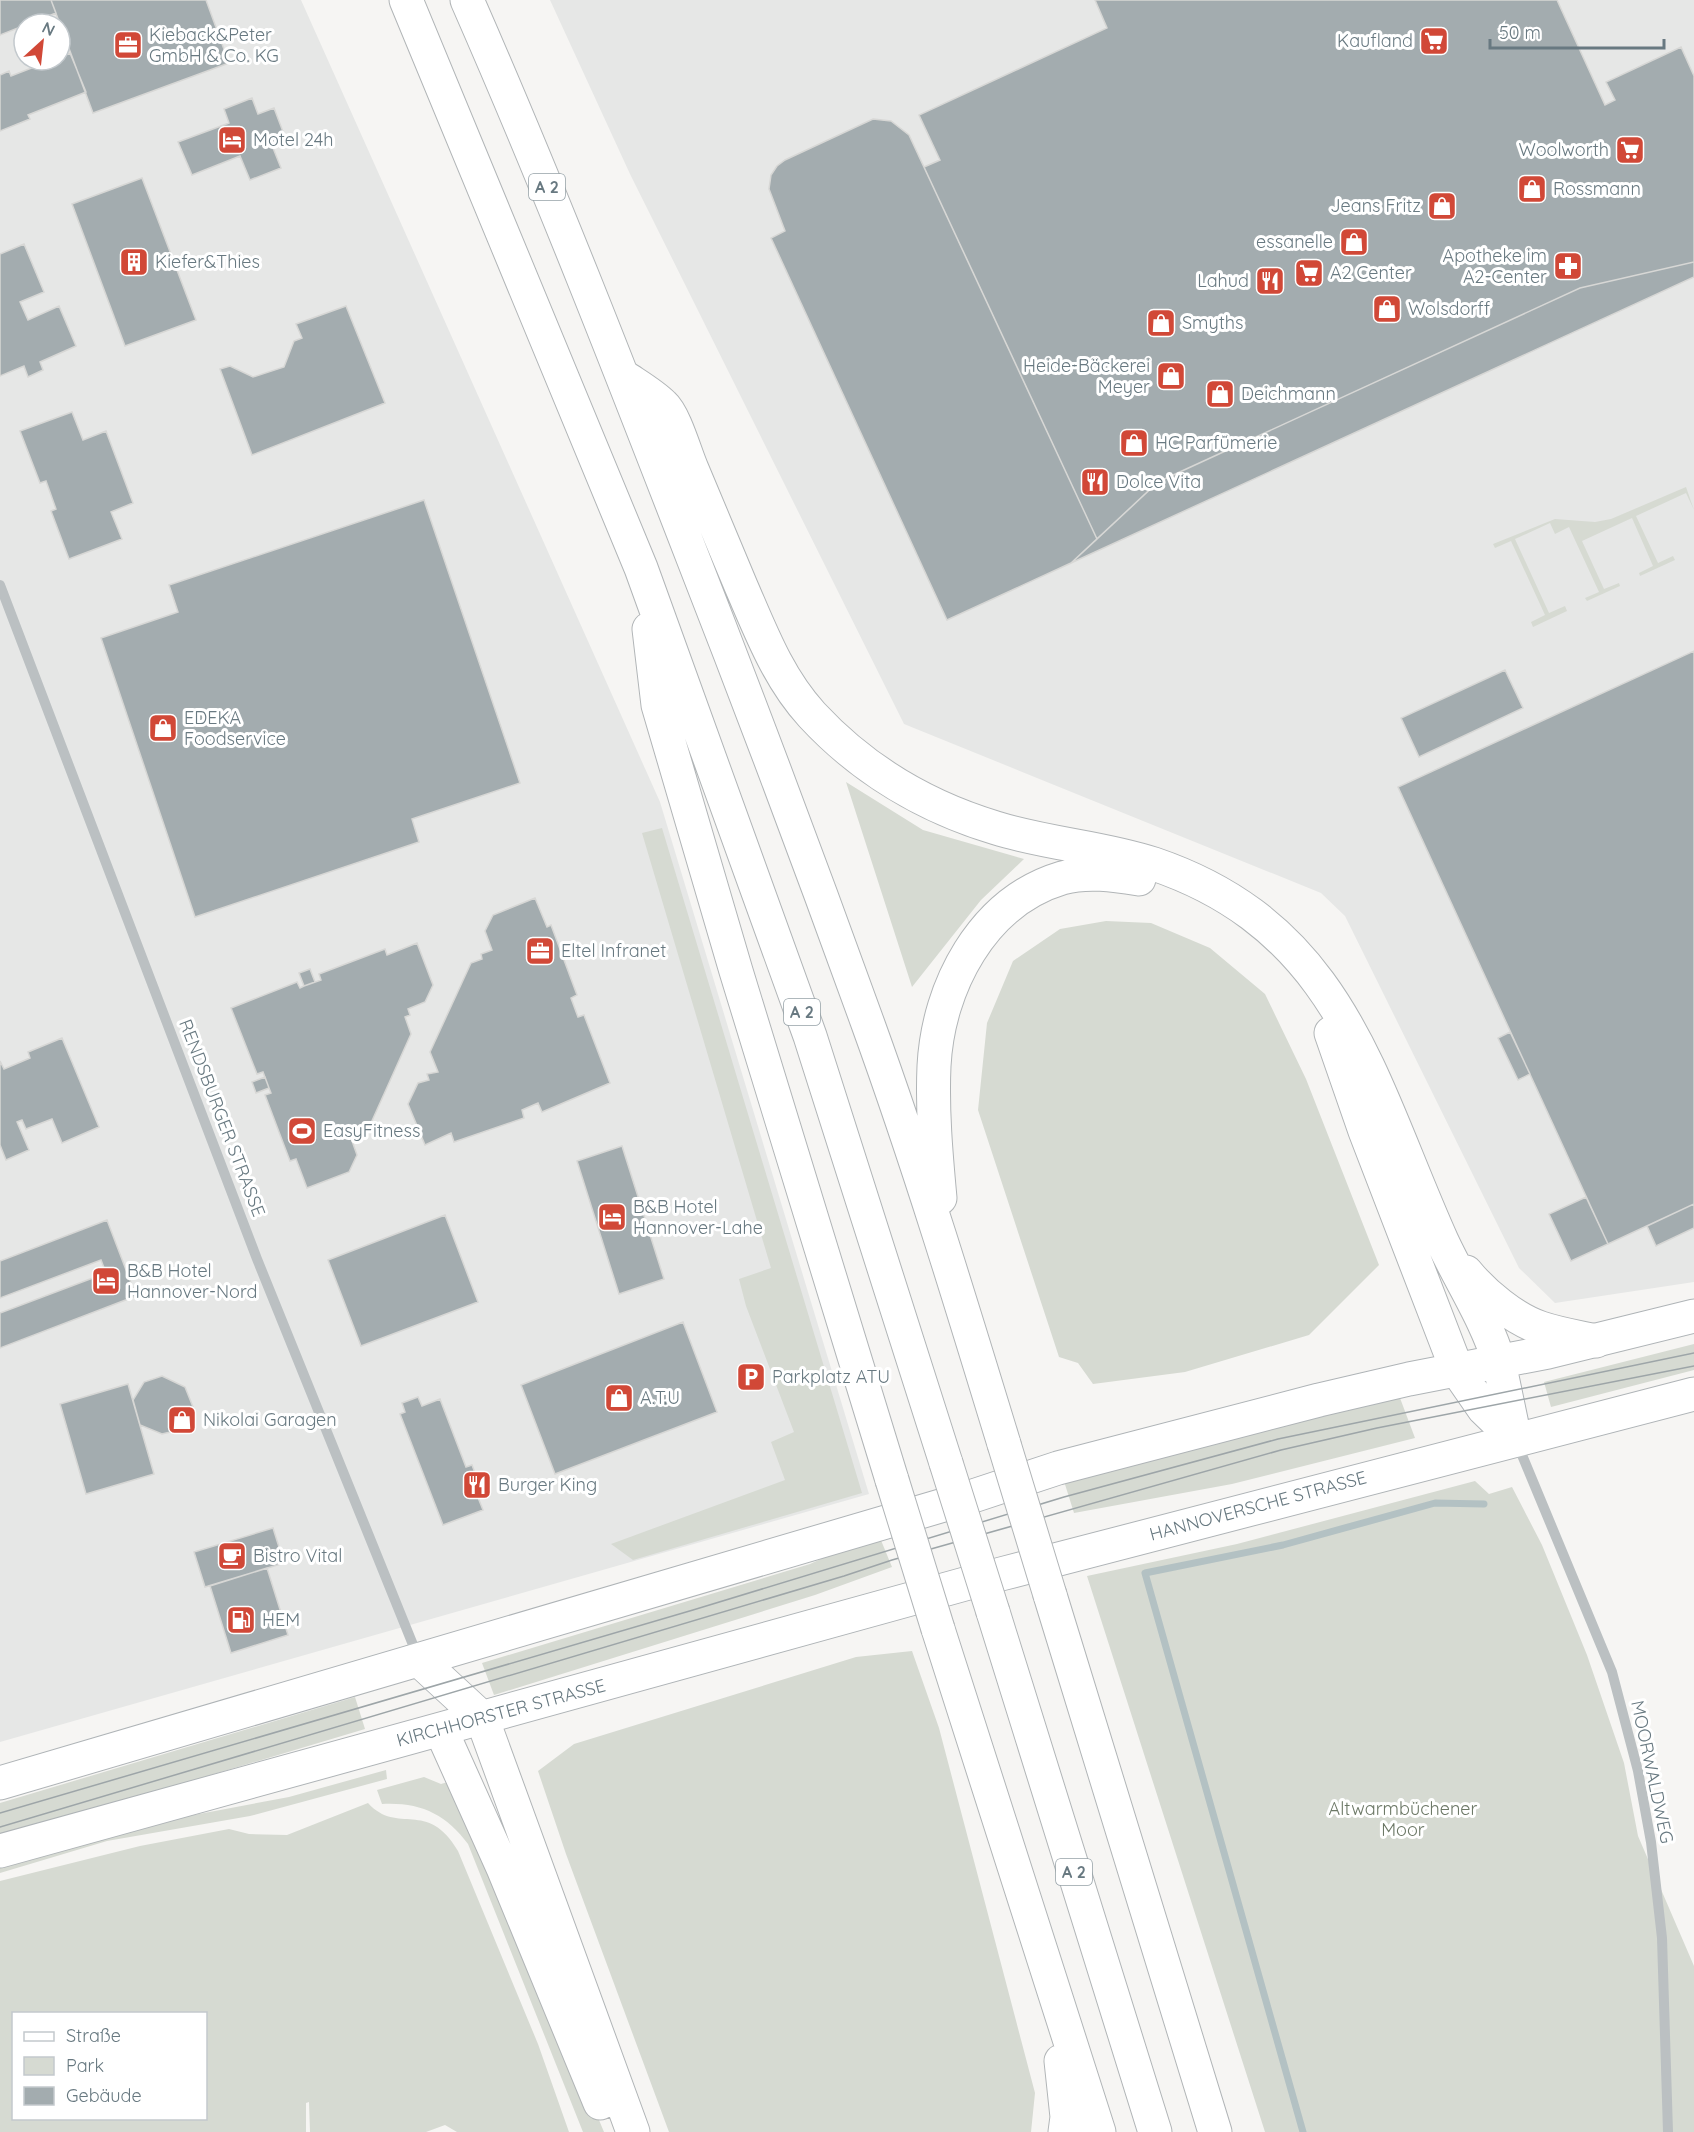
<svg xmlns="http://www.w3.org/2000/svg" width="1694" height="2132" viewBox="0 0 1694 2132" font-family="Quicksand,sans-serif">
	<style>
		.built { fill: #e6e7e6; fill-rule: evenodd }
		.green { fill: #d6dad2; fill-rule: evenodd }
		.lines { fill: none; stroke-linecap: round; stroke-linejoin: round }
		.stream { stroke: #b3c1c3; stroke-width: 7 }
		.building { fill: #a3acaf; stroke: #d7d7d5; stroke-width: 1.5 }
		.major-casing { stroke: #afb4b7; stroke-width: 35 }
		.highway-casing { stroke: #b1b5b7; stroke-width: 35 }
		.minor { stroke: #bbc0c2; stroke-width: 10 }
		.major { stroke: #fff; stroke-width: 33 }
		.highway { stroke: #fff; stroke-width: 33 }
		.tram { stroke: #9da5a8; stroke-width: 1.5 }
		.highway-bridge-casing { stroke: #b1b5b7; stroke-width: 35; stroke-linecap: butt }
		.highway-bridge { stroke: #fff; stroke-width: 33 }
		.labels { text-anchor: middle; stroke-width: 6; stroke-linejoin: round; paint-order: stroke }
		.shield { fill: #fff; stroke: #95a1a7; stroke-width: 1.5 }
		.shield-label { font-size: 16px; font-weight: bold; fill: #687981 }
		.poi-label { font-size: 18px; fill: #687981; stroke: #fff; text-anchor: start }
		.street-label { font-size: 18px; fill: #687981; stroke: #fff }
		.park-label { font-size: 18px; fill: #6c7866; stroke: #fff }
	</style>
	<rect width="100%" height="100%" fill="#f6f5f3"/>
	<!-- built -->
	<path class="built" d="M0,0h301l359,802 209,692 -869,248zM24,24h36v36h-36z
		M550,0h1144v1282l-139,21 -36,-35 -174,-352 -24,-23 -417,-169 -274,-550z"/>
	<!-- green -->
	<path class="green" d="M1686,487l8,23 -8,-17 -50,23 22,47 15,-7 2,4 -35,16 -1,-3 14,-7 -21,-48 -50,23 22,48 15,-6 1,3 -33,15 -2,-3 14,-6 -30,-65 -14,7 -5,-11 -35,16 34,74 16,-7 2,5 -34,16 -2,-5 14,-7 -34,-74 -16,7 -2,-4 62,-25 40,3 16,-3z
		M846,782l77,48 101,29 -43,41 -69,87z
		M662,828l200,665 -229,67 -22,-16 174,-64 -14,-38 23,-10 -48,-126 -7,-27 32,-11 -129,-435z
		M1106,921l45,2 59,25 55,46 41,85 73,186 -70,70 -124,37 -92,12 -15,-21 -19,-6 -81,-247 9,-87 26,-62 47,-32z
		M1694,1344v26l-143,37 -7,-25z
		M1400,1398l15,40 -183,46 -158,29 -11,-35 144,-36z
		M1475,1481l14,13 23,-7 30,58 45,110 37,108 14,73 56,130v166h-429l-178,-556 150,-32z
		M878,1533l14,34 -77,28 -321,100 -12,-32 328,-99z
		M912,1651l27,77 96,365 -4,39h-362l-103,-278 -28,-83 36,-27 282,-87z
		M355,1697l10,32 -365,109v-35z
		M386,1770l1,9 -137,37 -143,25 -107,32v-10l162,-42 127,-24z
		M424,1777l17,7 10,-3 82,181 71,170h-21l-115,-288c-22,-30 -48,-42 -86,-40l-5,-14z
		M368,1803c30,33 59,-5 90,48l80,193 31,88h-112l-12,-7 -19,7h-116l-1,-30 -3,1v29h-306v-251l140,-35 89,-17 20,5 38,1zM14,2014h192v104h-192z"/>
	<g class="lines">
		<!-- stream -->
		<path class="stream" d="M1303,2132l-158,-559 138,-28 152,-42 49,1"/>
	</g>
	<!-- building -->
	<path class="building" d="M0,0h51l5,13 -56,22z
		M51,0h155l23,63 -136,50z
		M1095,0h462l48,105 10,-5 -9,-18 75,-35 13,29v186l-114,26 -422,194 -61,57 -173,-372 16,-7 -21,-45 188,-87z
		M70,53l16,39 -58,23 2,4 -30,12v-56l9,-4 2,5 41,-16h8v-3z
		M252,98l6,16 16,-6 11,29 -14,6 10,25 -31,12 -10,-24 -48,19 -14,-33 51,-19 -5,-14z
		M873,119l18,2 18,14 188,404 -26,24 -124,57 -176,-382 14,-7 -16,-42 2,-14 6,-9 8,-6z
		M142,178l54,142 -71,26 -53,-142z
		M24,244l20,48 -24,10 8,18 31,-14 17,40 -36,16 3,8 -15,7 -4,-11 -24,10v-122z
		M1694,262v15l-623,286 87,-81 422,-194z
		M346,306l39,97 -133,52 -32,-86 10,-3 23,11 31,-10 10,-26 8,-3 -6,-14z
		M72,412l11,28 23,-9 27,72 -22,9 11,27 -53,20 -18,-48 5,-2 -10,-28 -6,2 -20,-52z
		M424,500l96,283 -108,36 7,23 -224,75 -94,-279 77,-26 -9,-27z
		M1694,651v553l-86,40 -210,-457z
		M1505,670l18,38 -104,49 -18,-39z
		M535,898l12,29 4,-2 26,70 -6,3 7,19 6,-2 26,68 -68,29 -4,-9 -16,7 2,8 -70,24 -3,-9 -26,12 -17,-41 10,-21 11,-3 -2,-6 11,-2 -8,-20 41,-89 11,-4 -1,-5 11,-4 -7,-19 8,-16z
		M417,943l16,42 -8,17 -17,7 2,6 -5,2 6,17 -40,89 -17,7 2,6 -5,2 6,17 -8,17 -42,16 -11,-29 -6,2 -25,-66 6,-2 -2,-5 -6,-16 -6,2 -26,-66 66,-26 3,6 4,-2 17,-6 -2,-6 66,-25 2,6z
		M310,969l5,13 -11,4 -5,-13z
		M1510,1032l20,42 -12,6 -20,-42z
		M62,1038l37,89 -37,16 -10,-24 -26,10 -4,-9 -5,2 12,28 -23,10 -6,-15v-84l4,8 26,-11 -2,-6z
		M265,1077l4,11 -13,5 -4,-11z
		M622,1146l42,133 -45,15 -42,-133z
		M1586,1197l22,47 -37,17 -22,-47z
		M1694,1204v24l-38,18 -9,-20z
		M445,1215l33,87 -117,44 -33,-86z
		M107,1220l29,76 -136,52v-35l106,-40 -5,-13 -101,38v-37z
		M683,1322l34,90 -162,62 -34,-89z
		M162,1376l23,11 8,20 -10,22 -21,5 -22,-9 -7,-25 11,-18z
		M128,1384l26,90 -68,20 -26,-90z
		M418,1397l4,9 18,-7 26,68 6,-2 3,8 -6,2 14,35 -40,15 -43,-111 5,-2 -3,-9z
		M273,1528l11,35 -79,24 -11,-35z
		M267,1568l21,67 -57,18 -21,-67z"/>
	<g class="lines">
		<!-- major casing -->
		<g class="major-casing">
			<path id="major" d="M1499,1362l16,77
				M1457,1370l27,39 31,30
				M419,1660l63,58
				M0,1783l964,-284 94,-31 261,-68 90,-21 139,-27 146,-36
				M0,1851l1001,-277 693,-180"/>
		</g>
		<!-- highway casing -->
		<g class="highway-casing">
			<path id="highway" d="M406,0l235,568 169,468 136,427
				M467,0c80,182 152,367 224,553 61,156 120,313 177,471 50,138 93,279 136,420
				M623,376c13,9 29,18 40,29 12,11 22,48 29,64 16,39 33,78 49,117 20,46 37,92 71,129 50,54 114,92 184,113 51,16 107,19 158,36 188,64 216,217 288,377 19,41 44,78 57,121
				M649,629l9,76 78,266 156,509
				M1331,1033l34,98 92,239
				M940,1198c-4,-43 -8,-88 -6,-132 4,-79 48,-164 128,-188 25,-7 52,-3 77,1
				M1466,1272c18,22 48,47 75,56 18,6 37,9 55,13
				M1050,1595l165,537
				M993,1612l162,520
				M938,1629l161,503
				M482,1718l151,414
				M441,1730l62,138 97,235
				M1061,2061l6,56 -2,15"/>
		</g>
		<!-- minor -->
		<path class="minor" d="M0,585l257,674 161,398
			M1517,1443l95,229 26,99 13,71 11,96 6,194"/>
		<!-- major -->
		<use href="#major" class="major"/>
		<!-- highway -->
		<use href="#highway" class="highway"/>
		<!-- tram -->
		<path class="tram" d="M0,1813l693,-203 371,-113 214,-58 416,-86
			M0,1827l844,-251 48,-16 389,-110 96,-22 317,-62"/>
		<!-- highway-bridge casing -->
		<g class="highway-bridge-casing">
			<path id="highway-bridge" d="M1004,1444l46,151
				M946,1463l47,149
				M892,1480l46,149"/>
		</g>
		<!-- highway-bridge -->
		<use href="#highway-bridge" class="highway-bridge"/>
	</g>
	<!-- icons -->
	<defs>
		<g id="supermarket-square" transform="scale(1.5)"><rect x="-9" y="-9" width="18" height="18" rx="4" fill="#d14837" stroke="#fff"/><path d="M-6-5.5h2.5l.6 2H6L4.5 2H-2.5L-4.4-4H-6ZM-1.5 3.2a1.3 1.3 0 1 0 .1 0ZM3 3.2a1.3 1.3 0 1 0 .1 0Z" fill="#fff"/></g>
		<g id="office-square" transform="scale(1.5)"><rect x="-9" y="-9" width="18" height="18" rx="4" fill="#d14837" stroke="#fff"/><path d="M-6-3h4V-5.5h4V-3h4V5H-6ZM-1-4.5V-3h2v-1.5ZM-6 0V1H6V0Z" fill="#fff"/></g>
		<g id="hotel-square" transform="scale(1.5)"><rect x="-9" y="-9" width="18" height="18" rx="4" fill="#d14837" stroke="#fff"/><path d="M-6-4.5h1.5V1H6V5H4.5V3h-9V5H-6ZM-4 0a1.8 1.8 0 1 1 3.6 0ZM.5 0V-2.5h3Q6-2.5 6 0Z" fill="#fff"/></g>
		<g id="shop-square" transform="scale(1.5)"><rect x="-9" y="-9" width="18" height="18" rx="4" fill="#d14837" stroke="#fff"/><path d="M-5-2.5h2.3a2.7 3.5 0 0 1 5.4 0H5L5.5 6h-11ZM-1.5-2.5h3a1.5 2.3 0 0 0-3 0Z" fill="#fff"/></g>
		<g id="building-square" transform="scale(1.5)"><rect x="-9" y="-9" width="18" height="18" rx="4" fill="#d14837" stroke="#fff"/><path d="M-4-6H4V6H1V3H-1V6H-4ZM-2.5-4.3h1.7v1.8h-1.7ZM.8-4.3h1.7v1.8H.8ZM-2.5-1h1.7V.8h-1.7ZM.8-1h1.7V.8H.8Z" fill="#fff"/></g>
		<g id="pharmacy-square" transform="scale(1.5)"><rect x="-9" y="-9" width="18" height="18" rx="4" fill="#d14837" stroke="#fff"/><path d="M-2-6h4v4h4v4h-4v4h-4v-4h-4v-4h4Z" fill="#fff"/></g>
		<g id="restaurant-square" transform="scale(1.5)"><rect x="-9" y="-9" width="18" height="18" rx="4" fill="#d14837" stroke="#fff"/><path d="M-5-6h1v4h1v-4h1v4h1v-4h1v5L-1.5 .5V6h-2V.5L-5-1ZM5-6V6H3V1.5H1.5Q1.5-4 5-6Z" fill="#fff"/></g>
		<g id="stadium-square" transform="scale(1.5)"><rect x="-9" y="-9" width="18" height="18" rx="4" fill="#d14837" stroke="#fff"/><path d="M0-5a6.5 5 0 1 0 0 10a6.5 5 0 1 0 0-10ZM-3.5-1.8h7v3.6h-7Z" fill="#fff"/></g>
		<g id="parking-square" transform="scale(1.5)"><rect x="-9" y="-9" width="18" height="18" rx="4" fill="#d14837" stroke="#fff"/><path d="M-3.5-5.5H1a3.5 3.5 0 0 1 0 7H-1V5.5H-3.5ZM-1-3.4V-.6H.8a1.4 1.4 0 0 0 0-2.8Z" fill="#fff"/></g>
		<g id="cafe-square" transform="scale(1.5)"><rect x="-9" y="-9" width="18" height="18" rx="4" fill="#d14837" stroke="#fff"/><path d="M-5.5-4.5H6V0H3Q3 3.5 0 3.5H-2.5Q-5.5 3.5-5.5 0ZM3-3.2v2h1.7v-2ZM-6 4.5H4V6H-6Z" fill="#fff"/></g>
		<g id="fuel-square" transform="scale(1.5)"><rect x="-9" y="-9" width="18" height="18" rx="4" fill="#d14837" stroke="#fff"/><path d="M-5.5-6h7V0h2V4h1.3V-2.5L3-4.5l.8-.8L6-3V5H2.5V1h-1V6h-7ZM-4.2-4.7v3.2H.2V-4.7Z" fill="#fff"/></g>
	</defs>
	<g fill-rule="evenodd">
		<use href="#supermarket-square" x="1434" y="41"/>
		<use href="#office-square" x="128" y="45"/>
		<use href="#hotel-square" x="232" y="140"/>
		<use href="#supermarket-square" x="1630" y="150"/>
		<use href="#shop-square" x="1532" y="189"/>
		<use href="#shop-square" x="1442" y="206"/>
		<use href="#shop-square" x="1354" y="242"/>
		<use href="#building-square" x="134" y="262"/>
		<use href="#pharmacy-square" x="1568" y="266"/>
		<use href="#supermarket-square" x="1309" y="273"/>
		<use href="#restaurant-square" x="1270" y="281"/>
		<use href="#shop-square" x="1387" y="309"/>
		<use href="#shop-square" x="1161" y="323"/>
		<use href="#shop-square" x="1171" y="376"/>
		<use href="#shop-square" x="1220" y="394"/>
		<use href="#shop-square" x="1134" y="443"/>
		<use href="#restaurant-square" x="1095" y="482"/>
		<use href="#shop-square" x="163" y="728"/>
		<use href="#office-square" x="540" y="951"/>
		<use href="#stadium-square" x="302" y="1131"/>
		<use href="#hotel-square" x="612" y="1217"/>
		<use href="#hotel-square" x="106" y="1281"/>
		<use href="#parking-square" x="751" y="1377"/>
		<use href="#shop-square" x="619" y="1398"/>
		<use href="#shop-square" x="182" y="1420"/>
		<use href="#restaurant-square" x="477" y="1485"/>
		<use href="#cafe-square" x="232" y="1556"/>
		<use href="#fuel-square" x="241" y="1620"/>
	</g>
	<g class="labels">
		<!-- shield labels -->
		<g class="shield">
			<rect x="529" y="174" width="36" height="26" rx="4.5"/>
			<rect x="784" y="999" width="36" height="26" rx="4.5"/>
			<rect x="1056" y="1859" width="36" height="26" rx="4.5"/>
		</g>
		<g class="shield-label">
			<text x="547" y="193">A 2</text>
			<text x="802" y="1018">A 2</text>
			<text x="1074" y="1878">A 2</text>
		</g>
		<!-- poi labels -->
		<g class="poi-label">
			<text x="149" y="41">Kieback&amp;Peter<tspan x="149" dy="21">GmbH &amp; Co. KG</tspan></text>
			<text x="1413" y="47" text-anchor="end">Kaufland</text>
			<text x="253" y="146">Motel 24h</text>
			<text x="1609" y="156" text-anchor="end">Woolworth</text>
			<text x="1553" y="195">Rossmann</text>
			<text x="1421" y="212" text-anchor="end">Jeans Fritz</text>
			<text x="1333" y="248" text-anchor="end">essanelle</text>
			<text x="1547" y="262" text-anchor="end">Apotheke im<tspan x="1547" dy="21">A2-Center</tspan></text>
			<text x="155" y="268">Kiefer&amp;Thies</text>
			<text x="1330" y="279">A2 Center</text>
			<text x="1249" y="287" text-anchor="end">Lahud</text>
			<text x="1408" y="315">Wolsdorff</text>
			<text x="1182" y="329">Smyths</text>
			<text x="1150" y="372" text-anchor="end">Heide-Bäckerei<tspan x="1150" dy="21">Meyer</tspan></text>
			<text x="1241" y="400">Deichmann</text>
			<text x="1155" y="449">HC Parfümerie</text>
			<text x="1116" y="488">Dolce Vita</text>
			<text x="184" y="724">EDEKA<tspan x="184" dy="21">Foodservice</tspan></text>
			<text x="561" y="957">Eltel Infranet</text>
			<text x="323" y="1137">EasyFitness</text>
			<text x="633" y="1213">B&amp;B Hotel<tspan x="633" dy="21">Hannover-Lahe</tspan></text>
			<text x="127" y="1277">B&amp;B Hotel<tspan x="127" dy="21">Hannover-Nord</tspan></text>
			<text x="772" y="1383">Parkplatz ATU</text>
			<text x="640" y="1404">A.T.U</text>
			<text x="203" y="1426">Nikolai Garagen</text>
			<text x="498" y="1491">Burger King</text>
			<text x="253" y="1562">Bistro Vital</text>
			<text x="262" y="1626">HEM</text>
		</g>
		<!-- street labels -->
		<g class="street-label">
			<text transform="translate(222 1118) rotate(69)" y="6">RENDSBURGER STRASSE</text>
			<text transform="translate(1258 1506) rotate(-15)" y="6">HANNOVERSCHE STRASSE</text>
			<text transform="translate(501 1713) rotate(-15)" y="6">KIRCHHORSTER STRASSE</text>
			<text transform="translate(1652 1772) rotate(78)" y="6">MOORWALDWEG</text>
		</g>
		<!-- park labels -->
		<g class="park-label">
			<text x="1403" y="1815">Altwarmbüchener<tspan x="1403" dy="21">Moor</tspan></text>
		</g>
	</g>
	<!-- legend -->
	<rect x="12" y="2012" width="195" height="108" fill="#ffffff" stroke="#c3c9cd" stroke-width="1.5"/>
	<rect x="24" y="2032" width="30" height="9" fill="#ffffff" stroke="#c3c9cd" stroke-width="1.5"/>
	<text x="66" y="2042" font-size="18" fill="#687981">Straße</text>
	<rect x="24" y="2057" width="30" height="18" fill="#d6dad2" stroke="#c3c9cd" stroke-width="1.5"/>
	<text x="66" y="2072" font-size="18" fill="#687981">Park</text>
	<rect x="24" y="2087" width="30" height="18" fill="#a3acaf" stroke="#c3c9cd" stroke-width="1.5"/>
	<text x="66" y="2102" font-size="18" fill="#687981">Gebäude</text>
	<!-- north arrow -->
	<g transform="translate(42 42) rotate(27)"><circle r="28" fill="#ffffff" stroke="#c3c9cd" stroke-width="1.5"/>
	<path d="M0-4.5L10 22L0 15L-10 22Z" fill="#d14837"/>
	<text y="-9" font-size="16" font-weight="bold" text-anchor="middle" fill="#687981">N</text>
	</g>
	<!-- scale -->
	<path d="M1490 39v9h174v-9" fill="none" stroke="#687981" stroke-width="3"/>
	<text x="1499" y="39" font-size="18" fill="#687981" stroke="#ffffff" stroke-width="4.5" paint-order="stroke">50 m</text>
</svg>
